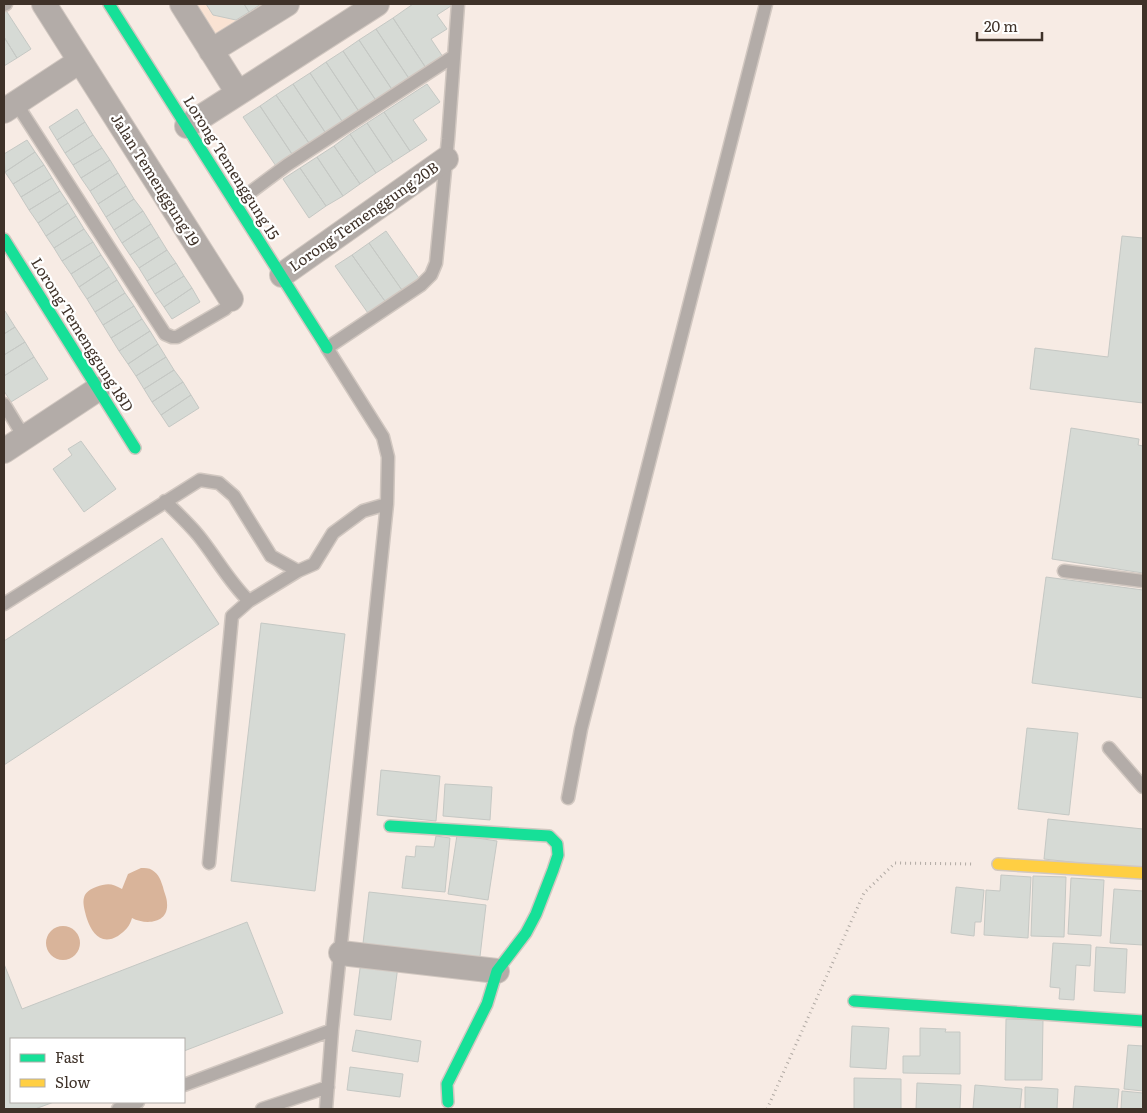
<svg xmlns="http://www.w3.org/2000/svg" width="1147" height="1113" viewBox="0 0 1147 1113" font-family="Literata,serif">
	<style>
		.built { fill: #fae3d3 }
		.water { fill: #d9b49a }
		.building { fill: #d6dad5; stroke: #c5c8c4 }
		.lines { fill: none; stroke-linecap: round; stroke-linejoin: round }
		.lane-casing { stroke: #d1c7c0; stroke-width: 15 }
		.street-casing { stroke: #d1c7c0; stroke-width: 26 }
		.fast-casing { stroke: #d1c7c0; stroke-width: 14 }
		.slow-casing { stroke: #d1c7c0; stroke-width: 14 }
		.path { stroke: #b1aaa4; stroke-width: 3; stroke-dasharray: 1 4; stroke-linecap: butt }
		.lane { stroke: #b3aca8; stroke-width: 12 }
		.street { stroke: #b3aca8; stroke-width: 24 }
		.fast { stroke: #16e098; stroke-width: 11 }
		.slow { stroke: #ffcf43; stroke-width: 11 }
		.labels { text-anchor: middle; stroke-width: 4.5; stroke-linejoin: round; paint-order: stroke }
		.street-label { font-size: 15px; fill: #3f3229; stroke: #fff }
	</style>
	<rect width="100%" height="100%" fill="#f7ebe4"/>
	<!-- built -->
	<path class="built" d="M193,4h79l-58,35z"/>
	<!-- water -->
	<path class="water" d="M141,868c4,0 8,0 11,2 7,4 9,11 11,17 1,5 4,11 4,16 2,21 -22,22 -35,15 -2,8 -7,13 -14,18 -17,10 -26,-3 -31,-17 -4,-15 -8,-26 9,-32 11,-4 16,-4 26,2l6,-15z
		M46 943a17 17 0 1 1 34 0a17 17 0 1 1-34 0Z"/>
	<!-- building -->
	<path class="building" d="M206,4h38l5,8 -13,8 -23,-5z
		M244,4h17l-12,8z
		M413,4h41l-17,11 10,14 -16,10 12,18 -17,11 -33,-50z
		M5,9l26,40 -14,9 -13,-21v-27z
		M393,18l33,50 -16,12 -34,-51z
		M376,29l34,51 -17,11 -34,-51z
		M4,37l13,21 -13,8z
		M359,40l34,51 -16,11 -34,-51z
		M343,51l34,51 -17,11 -34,-51z
		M326,62l34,51 -16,11 -34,-51z
		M310,73l34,51 -17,11 -34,-51z
		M293,84l34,51 -16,11 -35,-51z
		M427,84l13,18 -27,18 14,20 -17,11 -26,-39z
		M276,95l35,51 -17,11 -34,-51z
		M260,106l34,51 -16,12 -35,-52z
		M77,109l8,13 -28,18 -8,-13z
		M384,112l26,39 -17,11 -26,-39z
		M85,122l8,13 -28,18 -8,-13z
		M367,123l26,39 -17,11 -26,-39z
		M350,134l26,39 -16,11 -26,-38z
		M93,135l9,13 -29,17 -8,-12z
		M27,140l8,12 -30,20 -1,-18z
		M334,146l26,38 -17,12 -26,-39z
		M102,148l8,12 -29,18 -8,-13z
		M35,152l9,13 -31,19 -8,-12z
		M317,157l26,39 -17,10 -26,-38z
		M110,160l8,13 -28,18 -9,-13z
		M44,165l8,13 -31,19 -8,-13z
		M300,168l26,38 -17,12 -26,-39z
		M118,173l8,13 -28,18 -8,-13z
		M52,178l8,13 -31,19 -8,-13z
		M126,186l8,13 -28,18 -8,-13z
		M60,191l8,12 -30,20 -9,-13z
		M134,199l9,12 -29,19 -8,-13z
		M68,203l8,13 -30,20 -8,-13z
		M143,211l8,13 -29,19 -8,-13z
		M76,216l8,13 -30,19 -8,-12z
		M151,224l8,13 -29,18 -8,-12z
		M84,229l9,13 -31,19 -8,-13z
		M386,231l35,50 -17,12 -35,-50z
		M1122,236l21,2v165l-113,-14 5,-41 73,9z
		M159,237l8,13 -28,18 -9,-13z
		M93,242l8,13 -30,19 -9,-13z
		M369,243l35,50 -17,11 -35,-49z
		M167,250l9,13 -29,18 -8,-13z
		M101,255l8,12 -30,20 -8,-13z
		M352,255l35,49 -17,12 -35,-50z
		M176,263l8,13 -29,18 -8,-13z
		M109,267l8,13 -30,19 -8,-12z
		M184,276l8,12 -28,19 -9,-13z
		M117,280l8,13 -30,19 -8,-13z
		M192,288l8,14 -28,17 -8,-12z
		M125,293l9,13 -31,19 -8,-13z
		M134,306l8,13 -31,19 -8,-13z
		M5,311l10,16 -11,7v-22z
		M142,319l8,12 -31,20 -8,-13z
		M15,327l10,15 -21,13v-21z
		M150,331l8,13 -30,20 -9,-13z
		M25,342l9,15 -30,19v-21z
		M158,344l8,13 -30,19 -8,-12z
		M34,357l14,22 -37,23 -7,-11v-15z
		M166,357l8,13 -30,19 -8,-13z
		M174,370l9,12 -31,20 -8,-13z
		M183,382l8,13 -30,20 -9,-13z
		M191,395l8,13 -30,19 -8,-12z
		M1071,428l68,11 -1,6 5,1v127l-91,-14z
		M81,441l35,48 -32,23 -31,-43 19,-14 -4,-6z
		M162,538l57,86 -215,141v-124z
		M1046,577l97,13v108l-111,-15z
		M261,623l84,11 -30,257 -84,-10z
		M1027,728l51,5 -9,82 -51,-6z
		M381,770l59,6 -4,45 -59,-6z
		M445,784l47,3 -2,33 -47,-4z
		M1048,819l95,10v41l-99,-11z
		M457,835l40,6 -9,59 -40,-6z
		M436,836l14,2 -5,54 -43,-4 4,-32 9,1 1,-11 18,1z
		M1001,875l30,2 -3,61 -44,-3 2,-45 14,1z
		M1033,876l33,1 -2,60 -33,-1z
		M1071,878l33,2 -3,56 -33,-2z
		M956,887l28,3 -3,32h-6l-1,14 -23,-3z
		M1114,889l29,2v54l-33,-2z
		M369,892l117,13 -7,60 -117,-13z
		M247,922l36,91 -99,38v-12h-173v63h43l-19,7h-31v-145l18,45z
		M1053,943l38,2 -1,21 -14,-1 -2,35 -15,-1 1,-11 -10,-1z
		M1096,947l31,2 -2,44 -31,-2z
		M361,961l37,5 -7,54 -37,-5z
		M1006,1019l37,1 -1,60h-37z
		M852,1026l37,2 -3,41 -36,-2z
		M920,1028l26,1 -1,3h15v42l-57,-1v-17h17z
		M356,1030l65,11 -3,21 -66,-11z
		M1128,1045l15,1v45l-19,-2z
		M350,1067l53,7 -3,23 -53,-7z
		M854,1078l47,1v30h-47z
		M917,1083l44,2 -1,24h-44z
		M975,1085l47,4 -2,20h-47z
		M1075,1086l44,3 -2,20h-44z
		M1025,1087l33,2 -1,20h-32z
		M1122,1091l21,2v16h-22z"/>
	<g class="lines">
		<!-- lane casing -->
		<g class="lane-casing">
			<path id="lane" d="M4,5l2,-1
				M16,103l149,231 7,3h5l48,-28 5,-5 1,-5
				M236,203l51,-38 167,-109
				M4,404l20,33
				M165,501c11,11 23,22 33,34 18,22 31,47 51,66
				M1064,571l79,10
				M4,604l196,-124 19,3 15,13 37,60 27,15 16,-7 19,-31 30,-22 24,-7
				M1109,748l34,39
				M568,798l13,-69 185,-725
				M209,863l23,-247 17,-15 49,-30
				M184,1085l148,-55
				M118,1109l20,-7
				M262,1109l66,-22
				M326,1109l6,-79 55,-526 1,-47 -5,-20 -56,-89 94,-63 10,-10 5,-12 12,-124 10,-135"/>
		</g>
		<!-- street casing -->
		<g class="street-casing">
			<path id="street" d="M44,4l187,295
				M182,4l56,89
				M211,51l76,-47
				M4,111l76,-50
				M187,126l190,-122
				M282,275l164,-116
				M4,451l94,-62
				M341,953l156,18"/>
		</g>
		<!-- fast casing -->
		<g class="fast-casing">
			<path id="fast" d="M109,4l218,344
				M4,239l131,209
				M390,826l159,10 8,8 1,11 -5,15 -17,44 -10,19 -29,38 -10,33 -40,80 1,18
				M854,1001l289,20"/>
		</g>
		<!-- slow casing -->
		<g class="slow-casing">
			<path id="slow" d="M998,864l145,9"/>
		</g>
		<!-- path -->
		<path class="path" d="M767,1109l97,-216 31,-30 80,1"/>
		<!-- lane -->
		<use href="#lane" class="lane"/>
		<!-- street -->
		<use href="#street" class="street"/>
		<!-- fast -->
		<use href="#fast" class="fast"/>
		<!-- slow -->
		<use href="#slow" class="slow"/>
	</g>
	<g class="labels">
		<!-- street labels -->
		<g class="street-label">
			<text transform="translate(231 168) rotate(58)" y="5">Lorong Temenggung 15</text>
			<text transform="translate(155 180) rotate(58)" y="5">Jalan Temenggung 19</text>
			<text transform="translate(364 217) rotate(-35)" y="5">Lorong Temenggung 20B</text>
			<text transform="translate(82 335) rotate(58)" y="5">Lorong Temenggung 18D</text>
		</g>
	</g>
	<!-- border -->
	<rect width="1147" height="1113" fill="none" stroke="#3f3229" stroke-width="10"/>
	<!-- legend -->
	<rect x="10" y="1038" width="175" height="65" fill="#ffffff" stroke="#b2ada9"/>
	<rect x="20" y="1054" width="25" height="8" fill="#16e098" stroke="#b2ada9"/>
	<text x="55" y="1063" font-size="15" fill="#3f3229">Fast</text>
	<rect x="20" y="1079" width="25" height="8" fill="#ffcf43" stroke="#b2ada9"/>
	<text x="55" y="1088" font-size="15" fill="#3f3229">Slow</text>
	<!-- scale -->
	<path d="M977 32v8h65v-8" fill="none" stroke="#3f3229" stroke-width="2.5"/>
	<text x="984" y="32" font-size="15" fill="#3f3229" stroke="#ffffff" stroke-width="4" paint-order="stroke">20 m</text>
</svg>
